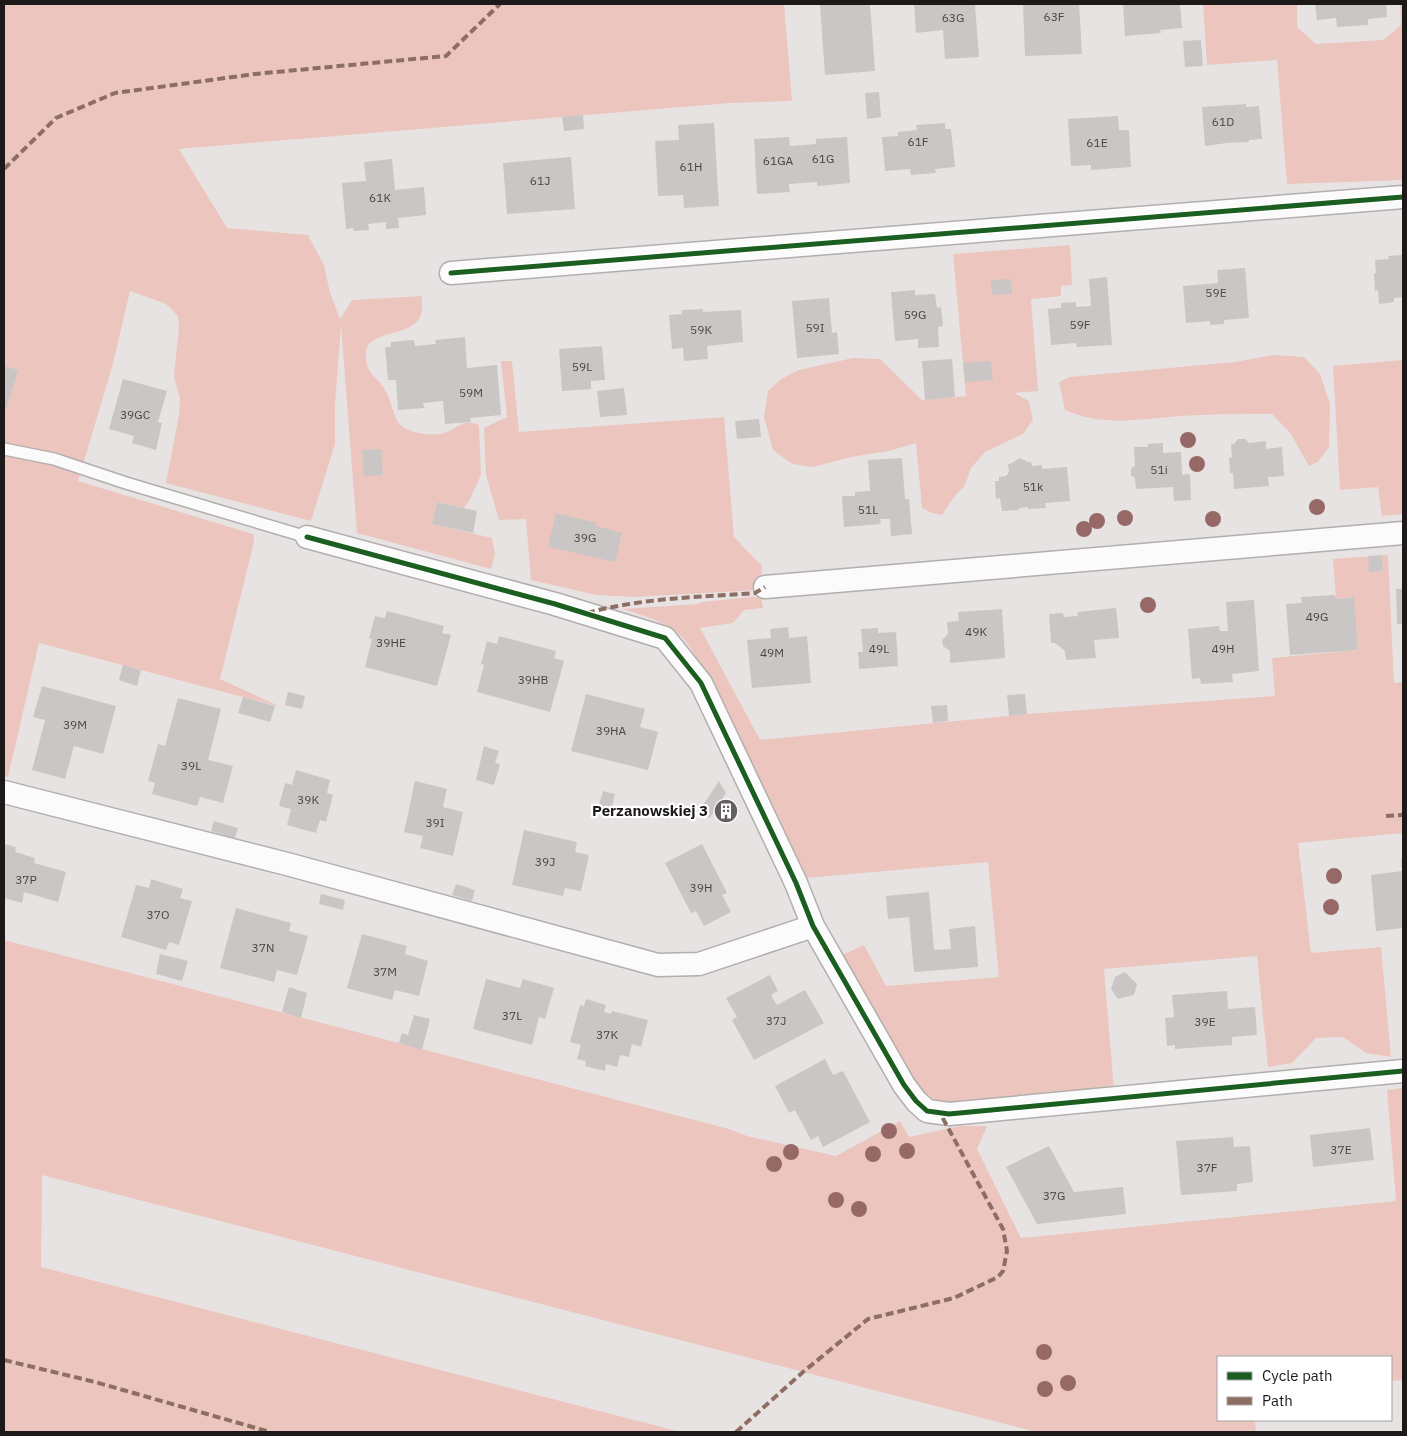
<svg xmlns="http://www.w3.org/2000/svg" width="1407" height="1436" viewBox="0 0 1407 1436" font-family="'IBM Plex Sans',sans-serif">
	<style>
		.green { fill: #ecc6be }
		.building { fill: #cac6c6 }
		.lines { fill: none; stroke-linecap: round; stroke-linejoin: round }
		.lane-casing { stroke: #b2aeae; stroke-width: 14 }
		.street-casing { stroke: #b2aeae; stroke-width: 25 }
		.lane { stroke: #fcfbfb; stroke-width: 11 }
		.street { stroke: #fcfbfb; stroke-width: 22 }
		.quiet { stroke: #8d6e63; stroke-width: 4; stroke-dasharray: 8 4; stroke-linecap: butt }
		.cycleway-casing { stroke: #fff; stroke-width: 8 }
		.cycleway { stroke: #1b5e20; stroke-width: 5 }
		.tree { fill: #976966 }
		.labels { text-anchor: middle; stroke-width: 4.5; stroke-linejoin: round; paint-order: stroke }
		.number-label { font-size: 12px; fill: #484444 }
		.poi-label { font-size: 15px; font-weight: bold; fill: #1d1918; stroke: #fff; text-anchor: end }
	</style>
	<rect width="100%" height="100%" fill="#e8e3e3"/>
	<!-- green -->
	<path class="green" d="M4,4h780l8,97 -61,2 -552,46 48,79 81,7 16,30 6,28 10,26 12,-19 70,-4c0,4 0,10 0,15 -5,29 -56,16 -56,43 -1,21 12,22 19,36 6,10 7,22 13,32 7,11 34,15 46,11 13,-4 19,-15 35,-8l2,50 -11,24 -6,9 -27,-6 -5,22 60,14 3,17 -4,14 -134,-36 -16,-208 -6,79v40l-24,77 -145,-38 13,-68 1,-16 -6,-22 5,-51 -1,-10 -12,-12 -36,-13 -17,73 -35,117 175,53 1,8 -34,137 61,28 -242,-64 -31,134 -4,-1z
		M1203,4h94v23l19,17 67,-4 18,-15 -1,-21h3v176l-116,4 -10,-124 -70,5z
		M1070,245l2,40 -11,1v10l-30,3 7,92 -24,2 15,8 4,19 -10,14 -38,18 -14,16 -7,19 -8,7 -14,21 -10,-2 -10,-5 -6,-65 -27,8 -38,6 -38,10 -21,-3 -19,-14 -9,-33 4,-26 13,-12 18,-9 54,-12 27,1 42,41 44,-4 -13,-142z
		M1273,355l31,2 16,17 10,30 -1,43 -11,15 -9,4 -19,-33 -18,-19c-30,0 -59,0 -89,2 -41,2 -79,12 -118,-6l-6,-28 11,-5 165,-15z
		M1403,360v154l-21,2 -4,-29 -38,3 -7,-124z
		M501,361h11l7,71 205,-15 10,120 28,29 -2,24 -126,7 -38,-2 -65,-15 -5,-61 -27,1 -13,-45 -2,-47 23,-11z
		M1388,555l6,128 9,-1v151l-105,10 13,110 70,-6 10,110 -25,-4 -23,-16 -27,1 -24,25 -24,4 -11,-111 -153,13 10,121 -156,12c-19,0 -26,-1 -40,-15l-76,-132 22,-10 22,41 113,-9 -11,-115 -182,16 -72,-151 -44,-80c-17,-25 -39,-28 -67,-38l75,-5 4,-2 59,-6 2,12 -19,2 -11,13 -33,5 60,112 267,-26 248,-18 -3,-38 86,-8 -5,-53 -17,2 -3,-40z
		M4,940l725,189 18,7 89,20 64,-35 9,16 51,-11h27l-10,23 44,89 375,-37 -9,-111 16,-2v292l-12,1v-24h-173v63h37l1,12h-220l-994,-257 -1,92 640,165h-677z"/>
	<!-- building -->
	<path class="building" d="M820,4h50l5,67 -50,4z
		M914,4h61l4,53 -34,2 -2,-29 -27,3z
		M1023,4h56l3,50 -57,2z
		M1123,4h57l2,24 -22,2 1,3 -36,3z
		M1315,4h71l1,13 -19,2v6l-31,2 -1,-9 -19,2z
		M1201,40l2,26 -18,1 -2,-26z
		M879,92l2,25 -14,2 -2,-26z
		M1246,104v3l13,-1 3,33 -13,1v2l-22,1 -22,3 -3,-39z
		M583,115l1,14 -20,2 -2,-14z
		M1118,116l1,14h10l2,37 -40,3v-5l-20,1 -3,-47z
		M714,123l5,83 -35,2 -1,-13 -25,1 -3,-55 24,-1 -1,-15z
		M945,123v6h6l4,38 -20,2 1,4 -25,2 -1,-6 -25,2 -3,-34 16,-1v-4l19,-2 -1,-5z
		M789,137l1,9 26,-2v-5l31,-2 3,46 -33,3v-4l-28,2 1,8 -33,2 -3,-55z
		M571,157l4,52 -68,5 -4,-51z
		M392,159l3,31 29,-3 2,28 -28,3 1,10 -13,1v-7l-18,2 1,6 -15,1 -1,-3 -7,1 -4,-46 24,-2 -2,-19z
		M1403,255v42l-9,1v4l-15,2 -1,-14 -3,1 -1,-18h2l-1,-13 14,-1 -1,-3z
		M1245,268l4,50 -25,2v4l-14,1v-4l-24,2 -3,-37 35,-3 -1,-13z
		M1107,277l5,68 -35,2 -1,-4 -25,2 -3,-36 13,-1v-5l15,-1v5l15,-1 -2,-27z
		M1011,279l1,15 -20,1 -1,-15z
		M915,290v5l20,-1 2,14 4,-1 2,19 -5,1 1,20 -21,1v-9l-23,2 -4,-49z
		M829,298l3,35 5,-1 2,22 -42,4 -5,-57z
		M703,309v3l38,-2 2,32 -36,4 1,13 -24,2 -1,-13 -11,1 -3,-34 13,-1v-4z
		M465,337l2,31 30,-3 4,50 -31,3 1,4 -26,2 -2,-23 -20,2 1,5 -26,2 -2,-30h-8l-3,-33h6v-5l23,-2 1,6 21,-2 -1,-4z
		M602,346l3,34 -14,1v8l-29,2 -3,-42z
		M952,359l3,38 -30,3 -3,-39z
		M991,361l2,19 -28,2 -2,-19z
		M4,366l14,4 -12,40 -2,-1z
		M123,379l44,12 -9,31 4,1 -6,27 -24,-7 2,-7 -25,-7z
		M624,388l3,27 -27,2 -3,-26z
		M759,419l2,18 -24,2 -2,-18z
		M1238,439h7l4,4 17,-2v8l16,-2 2,29 -16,1 1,9 -35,3 -1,-16h-3l-1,-15 3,-1 -1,-13h3z
		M1163,443v10l18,-1 1,23 8,-1 1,26 -17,1 -1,-14 -37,2 -1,-11 -4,-3v-6l4,-4 -1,-18h14v-3z
		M381,449l2,26 -19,1 -2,-26z
		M902,458l3,41h4l3,35 -21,2 -1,-17h-10l1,5 -37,3 -2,-31h13v-4l15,-1 -2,-31z
		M1020,458l8,4h3l1,4 10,-1v4l25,-2 3,34 -25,2 1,5 -18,1v-2l-9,1v2l-17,1 -2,-13 -4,1 -1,-18h4v-4l7,-1 3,-4 -1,-8 4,-1z
		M437,502l40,9 -4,22 -41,-9z
		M556,513l41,10 -1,3 26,7 -7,29 -67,-15z
		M1382,555l1,16 -14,1 -1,-16z
		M1396,589h7v35h-6z
		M1335,595l1,4 18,-2 4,53 -68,5 -4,-51 16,-1 -1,-6z
		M1254,600l5,71 -27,3 1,8 -32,2 -1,-6 -8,1 -4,-50 31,-3 1,5h8l-2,-29z
		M1116,608l3,30 -25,2 2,18 -30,2 -1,-9 -10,-8h-4l-2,-29 14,-1 1,4 14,-1 -1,-4z
		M1002,609l3,49 -55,5v-12l-7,-5 -1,-6 6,-6 -1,-12 12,-1 -1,-9z
		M387,611l57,15 -2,7 9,2 -14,51 -72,-19 7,-28 -3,-1 6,-22 10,2z
		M788,627l1,11 18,-2 4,47 -59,5 -5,-48 24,-2 -1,-9z
		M878,628v5l18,-1 2,34 -39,3 -1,-17h5l-2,-23z
		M499,636l57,15 -2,7 10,3 -14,51 -73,-20 7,-27 -3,-1 6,-23 10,3z
		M123,665l18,5 -4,16 -18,-6z
		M42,686l74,20 -13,48 -29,-8 -9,33 -33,-9 13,-50 -12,-3z
		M288,692l17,4 -3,13 -17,-4z
		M586,694l59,15 -5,18 18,5 -10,38 -77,-19z
		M1025,694l2,20 -18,2 -2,-21z
		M243,697l32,9 -5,16 -32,-9z
		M178,698l43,11 -13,51 25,6 -10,37 -23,-6 -3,9 -45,-12 3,-11 -7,-2 10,-37 7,2z
		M947,705l1,16 -15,2 -2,-17z
		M484,746l15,5 -4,12 5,1 -6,21 -18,-5z
		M296,770l34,10 -3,13 6,2 -7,27 -6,-2 -4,13 -29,-8 4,-16 -12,-3 6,-23 7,2z
		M415,781l32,8 -4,18 20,5 -10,44 -33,-8 3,-12 -19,-4z
		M719,781l7,12 -16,25 -13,-4z
		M603,791l12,3 -4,17 -13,-3z
		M727,804l6,9 -9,5 -6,-9z
		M214,821l24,7 -3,10 -24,-7z
		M524,830l53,12 -2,10 14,3 -8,36 -16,-3 -2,8 -51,-11z
		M4,844l12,3 -1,5 20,6 -1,5 32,9 -8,30 -34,-10 -2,11 -18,-5z
		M702,844l25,49 -5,2 9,17 -27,14 -8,-15 -5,2 -26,-50z
		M1403,858v70l-27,3 -5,-56 31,-4 -1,-12z
		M151,879l32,10 -3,9 12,3 -13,44 -10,-3 -3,8 -45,-13 15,-52 13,3z
		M456,884l19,6 -3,11 -20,-6z
		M929,892l5,58 17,-1 -2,-20 26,-3 3,41 -64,5 -5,-55 -21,2 -2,-23z
		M321,894l24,6 -2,10 -24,-6z
		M236,908l55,15 -2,8 19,5 -11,39 -20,-5 -3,12 -54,-14z
		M362,934l45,12 -2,8 23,7 -9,35 -24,-6 -3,10 -45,-12z
		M160,954l28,7 -6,20 -26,-7z
		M1125,972l12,12 -3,11 -16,4 -7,-10 4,-12z
		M770,975l8,16 -7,4 6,10 28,-15 19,33 -70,37 -22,-40 5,-3 -11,-19z
		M486,979l34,9 3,-9 31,9 -9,31 -6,-2 -7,28 -59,-16z
		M289,987l18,6 -6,25 -19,-6z
		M1227,991l1,18 27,-2 2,28 -25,2v8l-57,4v-4l-8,1 -2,-28 9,-1 -2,-22z
		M586,999l20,6 -2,7 7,2 1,-3 36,9 -7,27 -9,-3 -3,13 -9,-2 -3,12 -11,-3 -1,7 -20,-5 1,-5 -9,-2 4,-14 -11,-3 10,-37 4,1z
		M414,1015l16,4 -8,31 -23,-7 3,-10 6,2z
		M825,1059l8,16 10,-4 27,51 -47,25 -5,-11 -7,4 -16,-30 -6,3 -14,-27z
		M1370,1128l4,32 -61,7 -3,-32z
		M1233,1137l1,10 16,-1 3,36 -16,2v7l-56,4 -5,-54z
		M1049,1146l25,46 49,-5 3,27 -89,10 -31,-57z"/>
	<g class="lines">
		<!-- lane casing -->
		<g class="lane-casing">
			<path id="lane" d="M4,449l50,10 72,24 181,54"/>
		</g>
		<!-- street casing -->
		<g class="street-casing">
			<path id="street" d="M451,273l952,-76
				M307,537l248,67 110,34 36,45 95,200 17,43 91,159 12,16 11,10 22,3 454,-43
				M765,587l638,-54
				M4,792l283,72 371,101 41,-1 114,-38"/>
		</g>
		<!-- lane -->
		<use href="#lane" class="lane"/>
		<!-- street -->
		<use href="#street" class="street"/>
		<!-- quiet -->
		<path class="quiet" d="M4,169l52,-51 59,-25 140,-19 191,-18 54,-52
			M587,613c55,-15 112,-16 168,-20l10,-6
			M1386,816l17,-1
			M4,1360l91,22 175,50
			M736,1432l67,-60 65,-53 86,-21 44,-21 5,-6 4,-20 -4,-22 -63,-116"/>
		<!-- cycleway casing -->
		<g class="cycleway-casing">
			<path id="cycleway" d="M451,273l952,-76
				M307,537l248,67 110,34 36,45 95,200 17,43 91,159 12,16 11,10 22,3 454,-43"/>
		</g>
		<!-- cycleway -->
		<use href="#cycleway" class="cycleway"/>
	</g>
	<!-- trees -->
	<g class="tree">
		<circle cx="1188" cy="440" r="8"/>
		<circle cx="1197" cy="464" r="8"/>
		<circle cx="1317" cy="507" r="8"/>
		<circle cx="1125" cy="518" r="8"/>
		<circle cx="1213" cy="519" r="8"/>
		<circle cx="1097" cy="521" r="8"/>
		<circle cx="1084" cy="529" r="8"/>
		<circle cx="1148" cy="605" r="8"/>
		<circle cx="1334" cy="876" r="8"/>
		<circle cx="1331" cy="907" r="8"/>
		<circle cx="889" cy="1131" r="8"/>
		<circle cx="907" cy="1151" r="8"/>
		<circle cx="791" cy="1152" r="8"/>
		<circle cx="873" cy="1154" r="8"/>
		<circle cx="774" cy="1164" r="8"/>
		<circle cx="836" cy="1200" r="8"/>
		<circle cx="859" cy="1209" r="8"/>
		<circle cx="1044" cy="1352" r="8"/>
		<circle cx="1068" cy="1383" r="8"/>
		<circle cx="1045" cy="1389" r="8"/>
	</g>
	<!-- icons -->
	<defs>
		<g id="building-disc" transform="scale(1.25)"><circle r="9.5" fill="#64605f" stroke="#fff"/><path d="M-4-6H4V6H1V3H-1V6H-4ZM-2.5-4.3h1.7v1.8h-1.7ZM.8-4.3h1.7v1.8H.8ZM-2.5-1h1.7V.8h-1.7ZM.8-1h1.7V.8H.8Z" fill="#fff"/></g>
	</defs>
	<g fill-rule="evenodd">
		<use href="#building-disc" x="726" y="811"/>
	</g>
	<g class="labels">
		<!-- number labels -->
		<g class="number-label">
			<text x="1054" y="21">63F</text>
			<text x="953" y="22">63G</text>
			<text x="1223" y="126">61D</text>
			<text x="918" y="146">61F</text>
			<text x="1097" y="147">61E</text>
			<text x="823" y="163">61G</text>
			<text x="778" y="165">61GA</text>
			<text x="691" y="171">61H</text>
			<text x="540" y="185">61J</text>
			<text x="380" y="202">61K</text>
			<text x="1216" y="297">59E</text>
			<text x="915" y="319">59G</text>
			<text x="1080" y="329">59F</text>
			<text x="815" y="332">59I</text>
			<text x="701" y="334">59K</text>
			<text x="582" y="371">59L</text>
			<text x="471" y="397">59M</text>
			<text x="135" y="419">39GC</text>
			<text x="1159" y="474">51i</text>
			<text x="1033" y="491">51k</text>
			<text x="868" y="514">51L</text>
			<text x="585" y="542">39G</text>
			<text x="1317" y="621">49G</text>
			<text x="976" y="636">49K</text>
			<text x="391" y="647">39HE</text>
			<text x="879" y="653">49L</text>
			<text x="1223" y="653">49H</text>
			<text x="772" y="657">49M</text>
			<text x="533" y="684">39HB</text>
			<text x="75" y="729">39M</text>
			<text x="611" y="735">39HA</text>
			<text x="191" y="770">39L</text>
			<text x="308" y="804">39K</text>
			<text x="435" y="827">39I</text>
			<text x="545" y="866">39J</text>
			<text x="26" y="884">37P</text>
			<text x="701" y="892">39H</text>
			<text x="158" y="919">37O</text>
			<text x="263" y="952">37N</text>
			<text x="385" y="976">37M</text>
			<text x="512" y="1020">37L</text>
			<text x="776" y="1025">37J</text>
			<text x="1205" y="1026">39E</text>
			<text x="607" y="1039">37K</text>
			<text x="1341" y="1154">37E</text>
			<text x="1207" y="1172">37F</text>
			<text x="1054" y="1200">37G</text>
		</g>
		<!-- poi labels -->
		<g class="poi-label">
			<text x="708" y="816">Perzanowskiej 3</text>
		</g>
	</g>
	<!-- border -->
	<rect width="1407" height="1436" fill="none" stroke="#1d1918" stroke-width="10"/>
	<!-- legend -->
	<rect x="1217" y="1356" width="175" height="65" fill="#ffffff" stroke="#a5a3a3"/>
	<rect x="1227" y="1372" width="25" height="8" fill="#1b5e20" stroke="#a5a3a3"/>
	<text x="1262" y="1381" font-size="15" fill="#1d1918">Cycle path</text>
	<rect x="1227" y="1397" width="25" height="8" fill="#8d6e63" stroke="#a5a3a3"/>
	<text x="1262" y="1406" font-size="15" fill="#1d1918">Path</text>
</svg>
